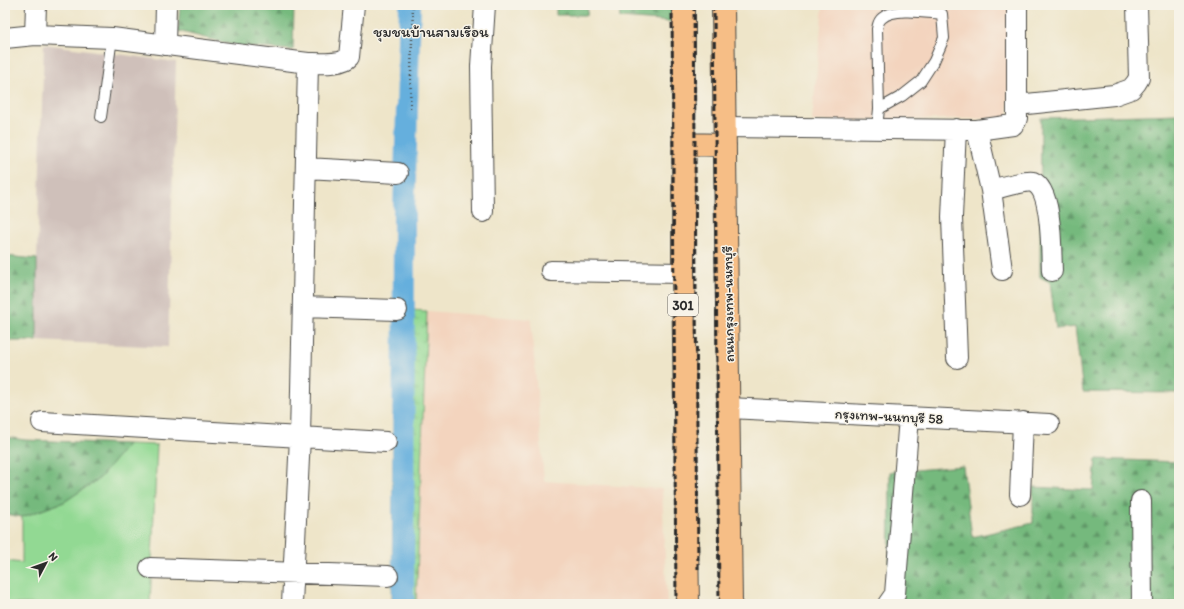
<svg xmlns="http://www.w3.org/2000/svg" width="1184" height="609" viewBox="0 0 1184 609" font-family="Itim,'Playpen Sans Thai',sans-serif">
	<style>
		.built { fill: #f3d4be }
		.industrial { fill: #cfc0ba }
		.green { fill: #92d993; stroke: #5e825f }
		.forest { fill: url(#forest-firs); stroke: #507254 }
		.wetland { fill: url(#wetland-marsh); stroke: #5e825f }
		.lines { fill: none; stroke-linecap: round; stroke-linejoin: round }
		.canal { stroke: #65afdd; stroke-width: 22 }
		.lane-casing { stroke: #484743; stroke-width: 12 }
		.street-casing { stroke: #484743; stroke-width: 22 }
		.primary-casing { stroke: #484743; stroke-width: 24 }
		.path { stroke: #484743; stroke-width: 2.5; stroke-dasharray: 1 3; stroke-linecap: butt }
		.lane { stroke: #fff; stroke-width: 10 }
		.street { stroke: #fff; stroke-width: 20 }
		.primary { stroke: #f6be86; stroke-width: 22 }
		.rail { stroke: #2b2b2b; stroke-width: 3; stroke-dasharray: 6 3; stroke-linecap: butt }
		.labels { text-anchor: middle; stroke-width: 3; stroke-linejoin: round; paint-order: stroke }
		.shield { fill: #f7f3e8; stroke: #686764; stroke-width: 1 }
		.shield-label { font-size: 13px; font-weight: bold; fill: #2b2b2b }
		.street-label { font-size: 14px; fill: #2b2b2b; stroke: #f7f3e8 }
		.neighbourhood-label { font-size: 15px; fill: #2b2b2b; stroke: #f7f3e8 }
	</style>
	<defs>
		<pattern id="forest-firs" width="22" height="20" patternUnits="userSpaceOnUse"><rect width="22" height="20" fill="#75b97d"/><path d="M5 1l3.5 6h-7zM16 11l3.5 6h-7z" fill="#609767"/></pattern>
		<pattern id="wetland-marsh" width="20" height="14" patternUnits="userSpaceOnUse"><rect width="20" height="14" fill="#92d993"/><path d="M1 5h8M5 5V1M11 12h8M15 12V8" fill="none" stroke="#7eba7f"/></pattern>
	</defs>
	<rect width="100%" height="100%" fill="#f7f3e8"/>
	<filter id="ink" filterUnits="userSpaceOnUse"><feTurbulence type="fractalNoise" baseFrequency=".025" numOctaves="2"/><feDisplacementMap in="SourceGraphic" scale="8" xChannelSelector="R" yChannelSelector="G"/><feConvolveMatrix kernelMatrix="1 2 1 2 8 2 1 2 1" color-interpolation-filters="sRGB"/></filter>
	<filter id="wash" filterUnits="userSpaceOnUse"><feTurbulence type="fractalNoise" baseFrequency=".012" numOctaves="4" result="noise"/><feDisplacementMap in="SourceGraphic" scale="16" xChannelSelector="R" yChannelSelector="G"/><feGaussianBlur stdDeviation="0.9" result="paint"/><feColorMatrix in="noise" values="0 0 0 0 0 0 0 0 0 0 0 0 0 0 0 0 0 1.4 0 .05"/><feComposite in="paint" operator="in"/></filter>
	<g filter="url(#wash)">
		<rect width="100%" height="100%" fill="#eee5c9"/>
		<!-- built -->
		<path class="built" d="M823,5h186l-1,113 -196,3z
			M427,311l104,8 13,162 118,8 5,115h-251z"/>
		<!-- industrial -->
		<path class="industrial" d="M44,44l132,18 -8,285 -131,-6v-82z"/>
		<!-- green -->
		<path class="green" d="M128,444l29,1 -7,159h-145v-43l17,2v-46l42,-15 36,-24z"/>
		<!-- forest -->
		<path class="forest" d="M180,5h114l-1,45 -56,-4 -59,-15z
			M556,5h32l-1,10h-31z
			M619,5h56l-1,17 -54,-4z
			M1179,114v279l-96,-1 -8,-65 -19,2 -6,-47 -10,-5 1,-159z
			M5,256l32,3v82h-32z
			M5,437l20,3 103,4 -28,34 -36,24 -42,15 -17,-3z
			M1096,459l83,3v142h-290l1,-132 73,-6 9,71 61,-14v-36l60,3z"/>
		<!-- wetland -->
		<path class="wetland" d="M413,310l14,1 -11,293h-24l2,-280z"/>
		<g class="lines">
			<!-- canal -->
			<path class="canal" d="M403,604l1,-391 6,-208"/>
		</g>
	</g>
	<g filter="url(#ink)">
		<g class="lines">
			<!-- lane casing -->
			<g class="lane-casing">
				<path id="lane" d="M101,117l11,-79
					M877,128l2,-19 -2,-80c1,-4 1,-8 5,-11 12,-11 45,-5 60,-4l2,24 -10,23 -13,20 -19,15 -23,13"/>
			</g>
			<!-- street casing -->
			<g class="street-casing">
				<path id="street" d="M35,35l1,-30
					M5,38l30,-3 77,3 196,25c11,0 34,2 41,-6l5,-52
					M165,45l1,-40
					M1017,105l97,-10 17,-6 5,-6 3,-5 -2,-73
					M724,127l253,3 36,-5 3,-4 1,-3v-113
					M956,129l-4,88 5,141
					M977,130l14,60 11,80
					M306,168l92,5
					M991,190c8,-2 36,-10 42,-8 20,8 18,71 19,89
					M483,212l-2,-146 4,-61
					M551,271l132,2
					M303,307l94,3
					M729,408l320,16
					M42,422l344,20
					M1020,495l3,-73
					M1141,501l1,103
					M150,568l238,8
					M292,604l8,-167 8,-374
					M888,604l7,-10 14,-177"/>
			</g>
			<!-- primary casing -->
			<g class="primary-casing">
				<path id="primary" d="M684,5l-1,268 5,331
					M723,5l8,599
					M684,144l41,1"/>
			</g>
			<!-- path -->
			<path class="path" d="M410,108l3,-103"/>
			<!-- lane -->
			<use href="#lane" class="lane"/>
			<!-- street -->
			<use href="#street" class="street"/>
			<!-- primary -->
			<use href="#primary" class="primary"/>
			<!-- rail -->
			<path class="rail" d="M672,5l4,599
				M694,5l4,567
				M714,5l5,599"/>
		</g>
	</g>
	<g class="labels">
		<!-- shield labels -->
		<rect class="shield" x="668" y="294" width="30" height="22" rx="3"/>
		<g class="shield-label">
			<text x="683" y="310">301</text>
		</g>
		<!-- street labels -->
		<g class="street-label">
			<text transform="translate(728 304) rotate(-91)" y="5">ถนนกรุงเทพ-นนทบุรี</text>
			<text transform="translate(889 416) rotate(3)" y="5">กรุงเทพ-นนทบุรี 58</text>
		</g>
		<!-- neighbourhood labels -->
		<g class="neighbourhood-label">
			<text x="431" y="37">ชุมชนบ้านสามเรือน</text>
		</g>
	</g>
	<!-- margin -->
	<rect width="1184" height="609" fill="none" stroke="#f7f3e8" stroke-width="20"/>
	<!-- north arrow -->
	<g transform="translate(46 563) rotate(49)" stroke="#f7f3e8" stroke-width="3" paint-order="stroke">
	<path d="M0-3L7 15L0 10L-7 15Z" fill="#2b2b2b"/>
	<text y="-6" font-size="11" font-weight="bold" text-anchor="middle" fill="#2b2b2b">N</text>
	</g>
</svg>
